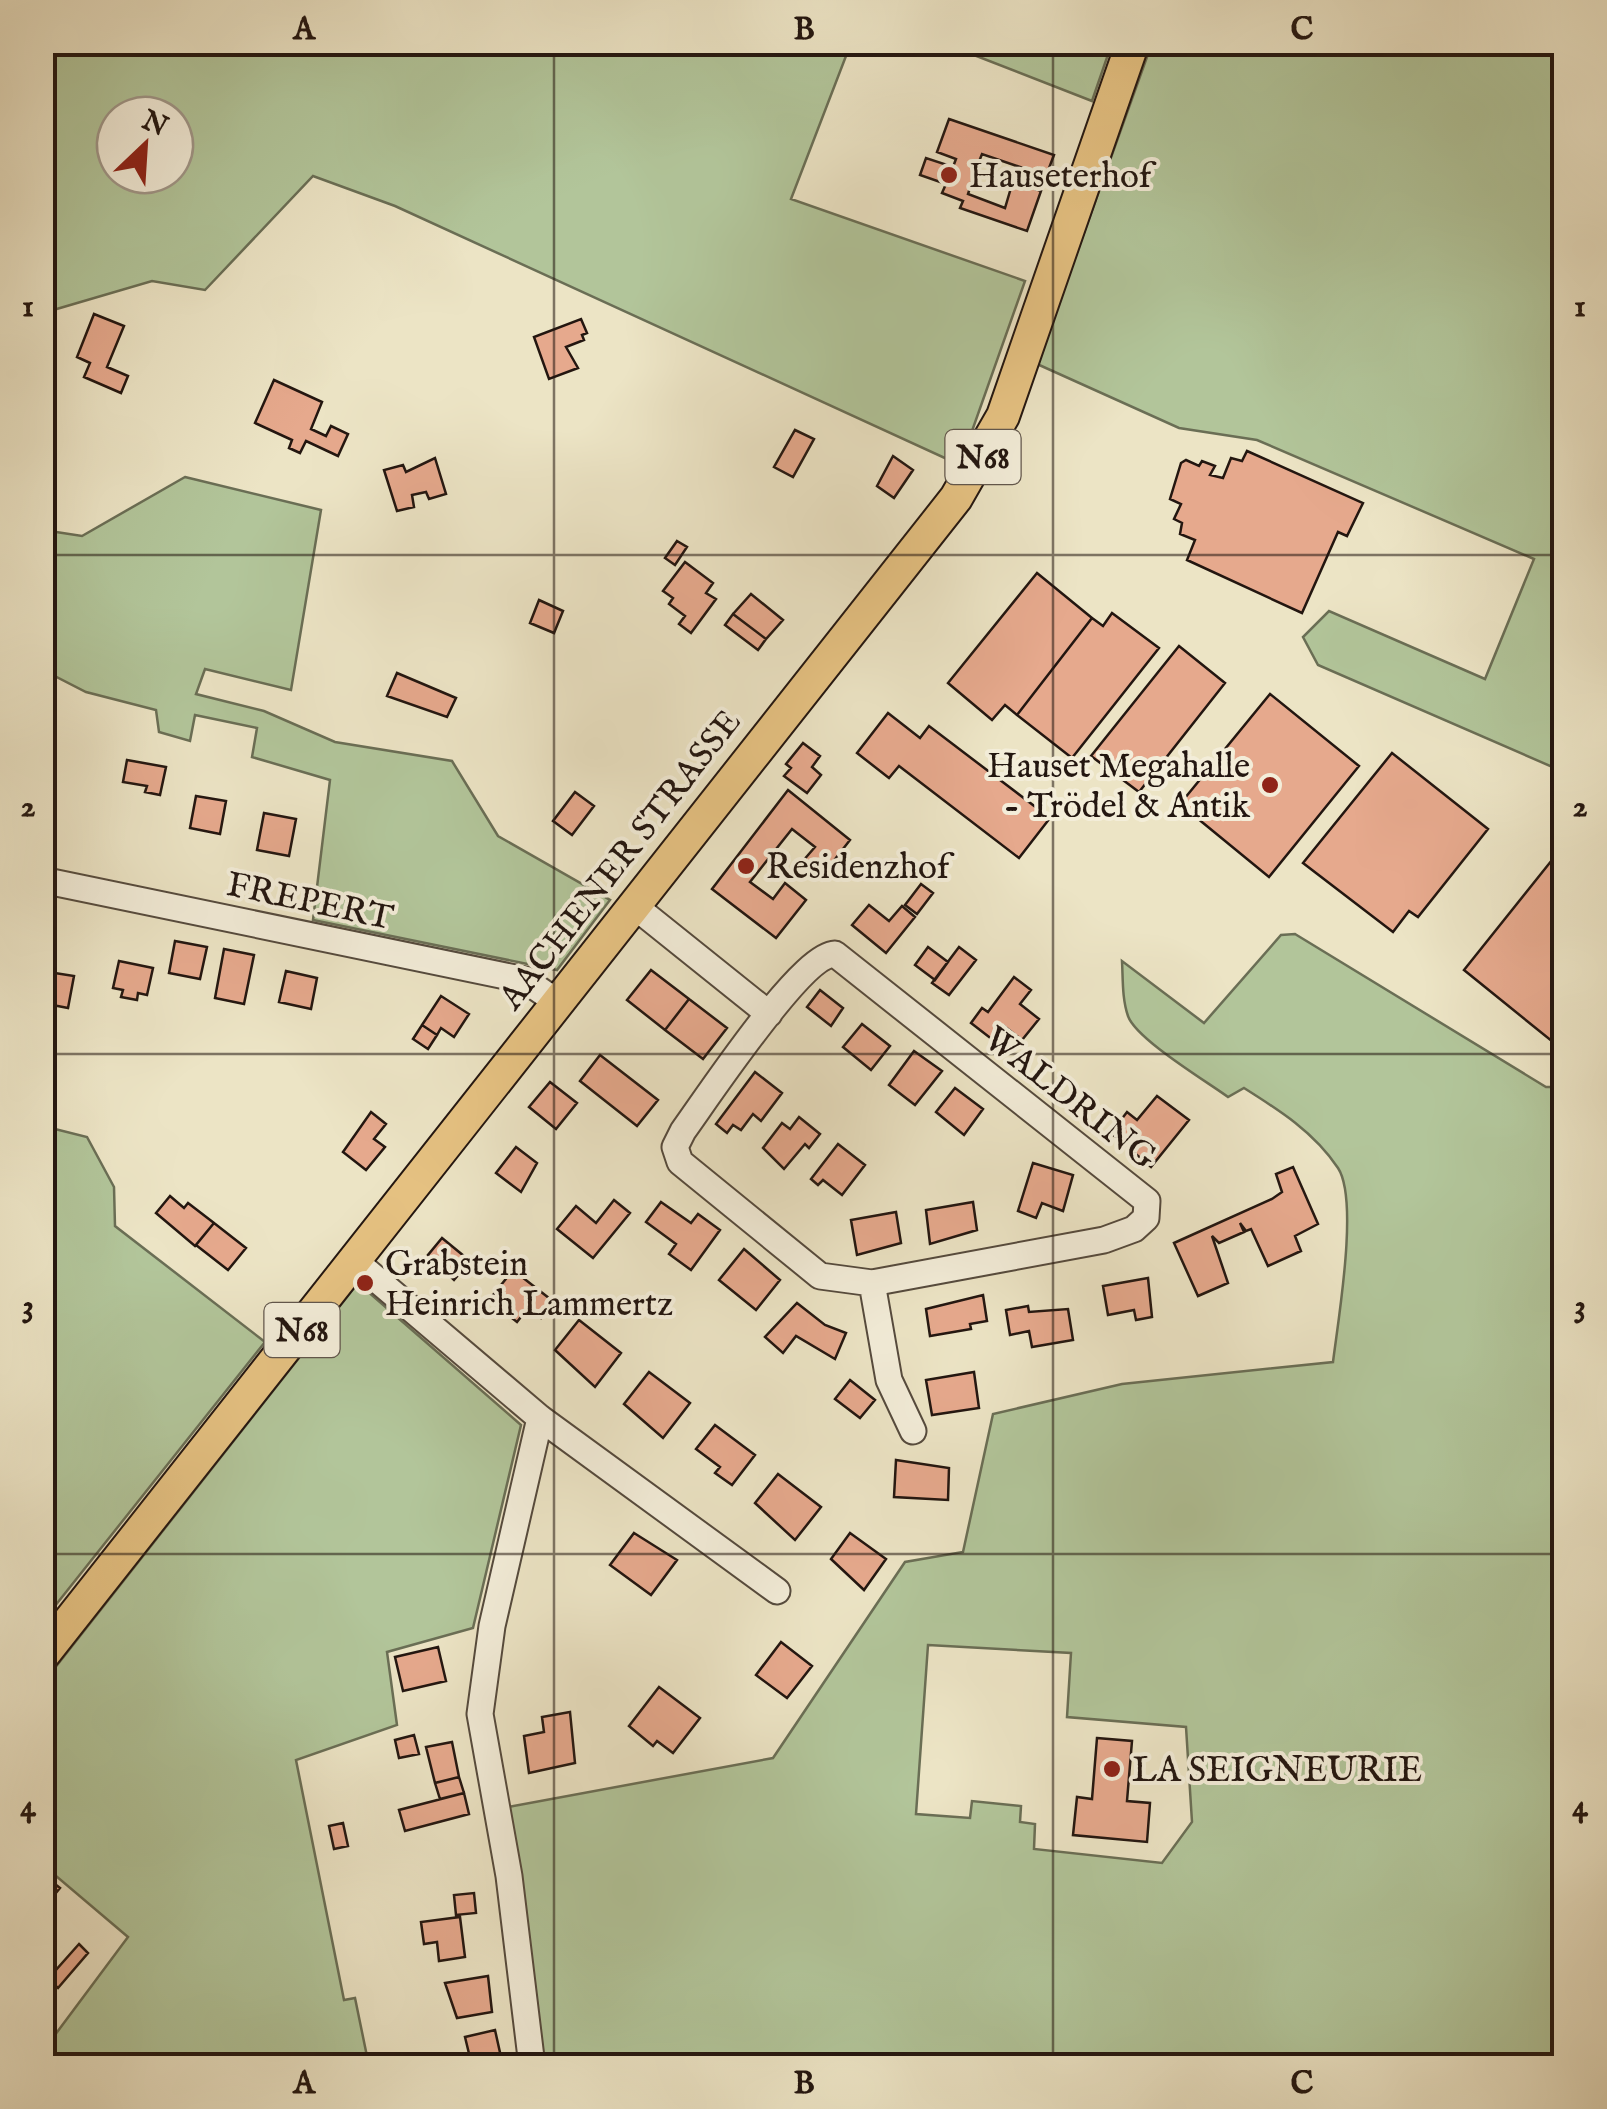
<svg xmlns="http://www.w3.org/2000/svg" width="1607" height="2109" viewBox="0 0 1607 2109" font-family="'IM FELL English',serif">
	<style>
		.green { fill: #b2c59a; stroke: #6a6e55; stroke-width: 2.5; fill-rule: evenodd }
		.building { fill: #e6a98d; stroke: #231610; stroke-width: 2.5 }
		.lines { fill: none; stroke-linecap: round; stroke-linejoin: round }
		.minor-casing { stroke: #554a3d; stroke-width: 29 }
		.major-casing { stroke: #231610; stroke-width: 36 }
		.minor { stroke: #f3edd9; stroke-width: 25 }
		.major { stroke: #e6c282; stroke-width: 32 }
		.grid { fill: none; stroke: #231610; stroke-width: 2.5; stroke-opacity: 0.55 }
		.poi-dot { fill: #8f2418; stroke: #f3edd9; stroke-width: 4 }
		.labels { text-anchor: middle; stroke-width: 8; stroke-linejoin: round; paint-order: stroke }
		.shield { fill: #f3edd9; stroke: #61564c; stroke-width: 2.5 }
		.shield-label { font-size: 32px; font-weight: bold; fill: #231610 }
		.poi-label { font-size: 35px; fill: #231610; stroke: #f3edd9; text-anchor: start }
		.street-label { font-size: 35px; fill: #231610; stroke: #f3edd9 }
		.neatline { fill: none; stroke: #231610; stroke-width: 4 }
		.grid-label { font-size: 32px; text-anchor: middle; font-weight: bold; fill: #231610 }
	</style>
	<rect width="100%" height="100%" fill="#ece4c5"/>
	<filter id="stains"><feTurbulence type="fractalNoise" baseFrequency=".002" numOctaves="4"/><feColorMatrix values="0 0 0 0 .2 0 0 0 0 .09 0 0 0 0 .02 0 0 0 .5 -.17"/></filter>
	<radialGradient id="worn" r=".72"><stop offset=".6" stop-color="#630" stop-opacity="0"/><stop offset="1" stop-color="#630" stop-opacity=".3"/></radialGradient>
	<!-- green -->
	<path class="green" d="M42,43h809l-60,156 234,82 -65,184 -565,-259 -82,-30 -108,114 -53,-9 -109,32zM115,115h60v60h-60z
		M943,43h169l-20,58z
		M1152,43h412v729l-246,-107 -15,-28 26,-26 156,68 49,-120 -277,-119 -78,-12 -142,-64z
		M185,477l136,33 -30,180 -86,-21 -9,25 68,17 71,31 117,19 46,75 112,64 -53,70 -244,-50 17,-140 -78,-23 5,-29 -62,-13 -5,26 -31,-9 -3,-22 -70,-18 -43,-22v-140l39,6z
		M1295,934l251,153h18v979h-1021l-35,-259 265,-49 132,-196 58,-10 30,-138 129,-30 211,-22c5,-41 26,-162 5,-194 -24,-36 -59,-58 -94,-80l-16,9c-22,-16 -92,-58 -100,-81 -6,-17 -5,-37 -6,-55l82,62 77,-88zM928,1645l143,8 -4,64 119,10 6,95 -30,41 -128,-14 1,-25 -15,-2 1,-16 -49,-5 -2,17 -54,-4z
		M43,1126l44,11 27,50 1,39 150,116 -222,279z
		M358,1283l163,142 -48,203 -86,24 10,73 -101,35 48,240 11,-2 14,68h-326v-15l85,-114 -85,-72v-182z"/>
	<!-- building -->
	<path class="building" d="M949,119l105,36 -8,21 -64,-22 -6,15 -8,25 37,14 8,-27 28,10 -14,40 -67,-23 3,-7 -21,-8 4,-9 -26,-9 6,-17 27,9 3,-8 -19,-7z
		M94,314l30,12 -17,41 21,9 -7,17 -37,-16 6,-14 -13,-6z
		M581,319l6,14 -5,2 2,5 -18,7 12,21 -29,11 -15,-42z
		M274,380l48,22 -11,27 15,7 5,-10 17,8 -10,22 -32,-15 -6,12 -11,-5 3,-8 -37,-17z
		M795,430l19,9 -21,38 -19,-10z
		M1247,451l116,52 -16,33 -9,-4 -36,81 -115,-53 8,-20 -15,-6 2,-11 -8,-4 7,-15 -11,-5 11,-36 5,-3 13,6 3,-5 13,5 -5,9 13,3 8,-20 11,3z
		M893,456l20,14 -19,28 -17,-12z
		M435,458l11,36 -17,5 -3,-7 -14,3 2,12 -17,4 -13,-41 19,-5 3,7z
		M677,541l10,6 -12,18 -10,-7z
		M685,562l28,21 -7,10 10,6 -25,34 -12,-9 6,-8 -16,-12 4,-6 -10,-7z
		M1037,573l55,45 -75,97 -12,-10 -13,15 -44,-37z
		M751,594l32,26 -17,19 -33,-25z
		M539,600l24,11 -9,22 -24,-10z
		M1112,613l47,35 -87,110 -55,-43 75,-97 11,8z
		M733,614l33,25 -8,11 -33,-25z
		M1179,646l46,37 -86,109 -48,-36z
		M397,673l59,25 -9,19 -60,-21z
		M1270,694l89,72 -90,111 -89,-73z
		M888,713l32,25 9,-12 121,92 -31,40 -120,-92 -10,12 -32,-25z
		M803,743l17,13 -8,11 9,8 -14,18 -23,-17 7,-8 -5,-4z
		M1392,753l96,76 -70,88 -9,-6 -16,21 -90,-69z
		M127,760l39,7 -6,28 -15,-3 2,-6 -24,-4z
		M788,790l62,50 -29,37 -19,-15 13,-15 -23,-18 -42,53 23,17 12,-16 21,17 -30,38 -64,-49z
		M575,792l19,14 -22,29 -19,-14z
		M196,796l30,5 -6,33 -30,-6z
		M264,813l32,6 -7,37 -32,-6z
		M1564,845v182l-11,15 -89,-72z
		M921,884l12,9 -16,21 -12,-9z
		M869,905l20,16 13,-15 13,11 -29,36 -34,-28z
		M175,941l32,6 -7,32 -31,-6z
		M928,947l20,15 -13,18 -20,-15z
		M959,947l17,13 -27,35 -17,-12z
		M224,949l30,6 -10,49 -29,-6z
		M119,961l34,7 -6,27 -9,-2 -1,7 -16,-3 2,-7 -10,-2z
		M651,970l38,29 -24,31 -38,-30z
		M42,971l32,5 -6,32 -26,-5z
		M286,971l31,7 -6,31 -32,-7z
		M1014,977l17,13 -11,14 19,15 -17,21 -18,-14 -11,14 -22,-17 11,-15 6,4z
		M820,990l23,18 -12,18 -24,-19z
		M441,996l28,18 -15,23 -13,-9 -4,7 -15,-10z
		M689,999l38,29 -24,31 -38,-29z
		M862,1024l28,22 -19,24 -28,-23z
		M422,1025l15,10 -9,14 -15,-10z
		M914,1051l28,20 -27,34 -26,-20z
		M600,1055l58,45 -21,26 -57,-45z
		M755,1072l27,21 -21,28 -8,-7 -12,16 -8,-5 -6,8 -11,-9z
		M550,1082l27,21 -21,26 -27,-22z
		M955,1088l28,21 -19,26 -28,-23z
		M1157,1096l32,24 -38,47 -40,-34 16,-21 10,8z
		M371,1112l15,12 -12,15 11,8 -19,23 -23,-18z
		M799,1117l21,17 -11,14 -4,-4 -21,25 -21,-21 19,-25 8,6z
		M838,1144l27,21 -23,30 -19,-15 -5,5 -7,-6z
		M516,1147l21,16 -16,29 -25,-19z
		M1033,1163l40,12 -10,36 -21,-8 -6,15 -18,-7z
		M1293,1167l25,57 -23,12 6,15 -33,15 -17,-37 -5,2 -6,-8 4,9 -25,11 -7,-7 16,47 -30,13 -24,-53 98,-44 10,-7 -6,-18z
		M170,1196l14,12 4,-5 26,20 -19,23 -39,-33z
		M614,1200l16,13 -37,45 -36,-29 19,-23 20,17z
		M661,1202l30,21 7,-9 22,16 -29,40 -22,-16 7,-10 -30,-22z
		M973,1202l4,28 -47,14 -4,-34z
		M896,1212l5,31 -44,12 -6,-35z
		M214,1223l32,25 -18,22 -32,-25z
		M442,1238l28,23 -16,19 -26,-25z
		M744,1249l36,31 -24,30 -37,-30z
		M513,1270l41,32 -13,16 -13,-10 -11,14 -28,-22z
		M1148,1278l4,39 -16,3 -2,-10 -26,5 -5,-29z
		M983,1295l4,26 -17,3 1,5 -41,7 -4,-27z
		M797,1303l28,22 21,8 -11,26 -39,-23 -13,17 -18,-16z
		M1028,1306l1,6 39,-3 5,31 -41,7 -3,-16 -19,4 -4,-25z
		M579,1320l42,33 -26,34 -40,-37z
		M649,1372l41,31 -27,35 -39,-34z
		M974,1372l5,36 -47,7 -6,-35z
		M850,1380l25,20 -15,18 -25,-19z
		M715,1425l40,30 -23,30 -17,-12 5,-6 -24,-18z
		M896,1460l53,8 -1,32 -54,-3z
		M778,1474l43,33 -26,33 -40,-37z
		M634,1533l43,27 -26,35 -41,-30z
		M850,1533l36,26 -22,31 -33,-31z
		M781,1642l31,24 -25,32 -31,-23z
		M438,1647l8,34 -43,10 -8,-34z
		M659,1687l41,31 -27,35 -16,-12 -4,5 -24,-20z
		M570,1712l5,51 -46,10 -5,-37 20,-4 -2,-15z
		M414,1735l5,19 -20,4 -4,-18z
		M1097,1738l35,3 -5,60 23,2 -3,39 -74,-7 4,-38 15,2z
		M452,1742l7,35 -24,6 -9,-36z
		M459,1777l5,16 -24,6 -5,-16z
		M464,1793l5,21 -64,17 -6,-21z
		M343,1823l5,23 -14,3 -5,-23z
		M42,1874l18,14 -18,22z
		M474,1893l2,20 -20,2 -2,-20z
		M460,1917l5,40 -26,4 -2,-19 -13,2 -3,-22z
		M79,1944l9,9 -30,35 -10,-9z
		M488,1976l4,36 -35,6 -12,-35z
		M495,2030l8,36h-31l-7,-29z"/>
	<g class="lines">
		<!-- minor casing -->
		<g class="minor-casing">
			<path id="minor" d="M42,880l483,100 32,22
				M633,905l136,109
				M835,954l312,247 -1,17 -12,11 -30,11 -232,43 -52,-7 -140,-114 -5,-15 8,-16c24,-33 118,-176 152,-177z
				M356,1262l184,156 237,173
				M872,1283l17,97 24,51
				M532,2066l-23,-190 -29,-162 12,-88 48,-208"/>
		</g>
		<!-- major casing -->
		<g class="major-casing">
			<path id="major" d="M42,1656l914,-1158 47,-82 130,-374"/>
		</g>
		<!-- minor -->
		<use href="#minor" class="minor"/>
		<!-- major -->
		<use href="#major" class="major"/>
	</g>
	<!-- grid -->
	<path class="grid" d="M554,42v2024M1053,42v2024M42,555h1522M42,1054h1522M42,1554h1522"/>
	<!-- markers -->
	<g class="poi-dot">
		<circle cx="949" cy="175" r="10"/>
		<circle cx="1270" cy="785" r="10"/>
		<circle cx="746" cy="866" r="10"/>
		<circle cx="365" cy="1283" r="10"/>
		<circle cx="1112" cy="1769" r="10"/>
	</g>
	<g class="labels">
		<!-- shield labels -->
		<g class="shield">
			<rect x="945.5" y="430" width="75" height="54" rx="8"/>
			<rect x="264.5" y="1303" width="75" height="54" rx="8"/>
		</g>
		<g class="shield-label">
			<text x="983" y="468">N68</text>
			<text x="302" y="1341">N68</text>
		</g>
		<!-- poi labels -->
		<g class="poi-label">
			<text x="969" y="187">Hauseterhof</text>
			<text x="1250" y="777" text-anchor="end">Hauset Megahalle<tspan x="1250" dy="40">- Trödel &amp; Antik</tspan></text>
			<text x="766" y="878">Residenzhof</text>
			<text x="385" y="1275">Grabstein<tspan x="385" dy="40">Heinrich Lammertz</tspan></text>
			<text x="1132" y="1781">LA SEIGNEURIE</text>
		</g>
		<!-- street labels -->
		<g class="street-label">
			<text transform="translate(619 859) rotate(-52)" y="12">AACHENER STRASSE</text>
			<text transform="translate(310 900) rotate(12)" y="12">FREPERT</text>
			<text transform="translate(1071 1097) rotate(38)" y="12">WALDRING</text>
		</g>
	</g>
	<!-- margin -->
	<rect width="1607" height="2109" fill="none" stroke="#ece4c5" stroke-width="110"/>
	<!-- north arrow -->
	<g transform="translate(145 145) rotate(25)"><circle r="48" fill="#f3edd9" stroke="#a09789" stroke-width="2.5"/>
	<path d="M0-8L18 38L0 25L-18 38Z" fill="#8f2418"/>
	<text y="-15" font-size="28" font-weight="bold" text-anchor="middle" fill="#231610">N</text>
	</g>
	<rect x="55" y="55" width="1497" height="1999" class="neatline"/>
	<g class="grid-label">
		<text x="304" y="39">A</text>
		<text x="804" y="39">B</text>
		<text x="1302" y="39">C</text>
		<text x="28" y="316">1</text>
		<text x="1580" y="316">1</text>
		<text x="28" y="816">2</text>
		<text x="1580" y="816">2</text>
		<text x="28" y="1316">3</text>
		<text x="1580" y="1316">3</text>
		<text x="28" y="1816">4</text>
		<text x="1580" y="1816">4</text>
		<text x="304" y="2093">A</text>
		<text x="804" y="2093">B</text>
		<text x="1302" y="2093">C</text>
	</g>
	<rect width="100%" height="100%" filter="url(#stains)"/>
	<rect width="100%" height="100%" fill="url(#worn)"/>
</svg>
